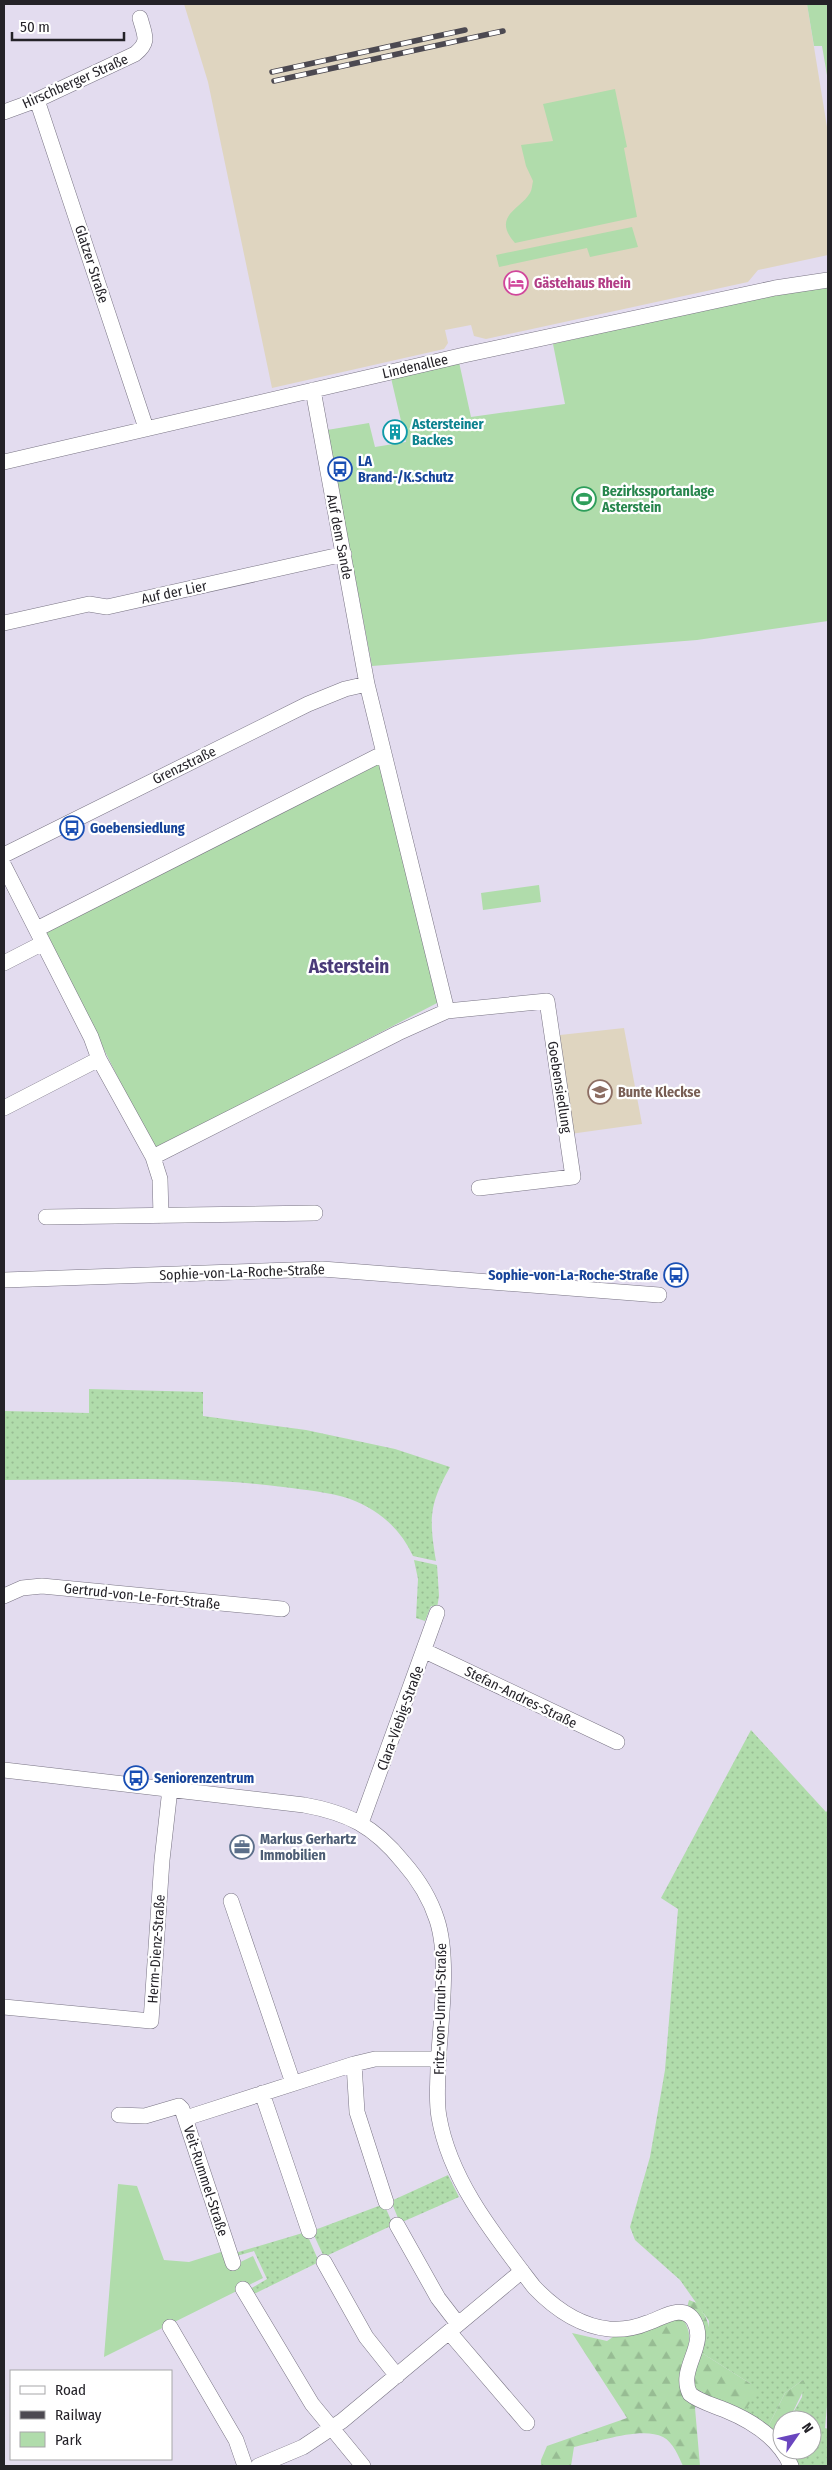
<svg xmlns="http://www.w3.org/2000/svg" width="832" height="2470" viewBox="0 0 832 2470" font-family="'Fira Sans Condensed',sans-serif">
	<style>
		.education { fill: #dfd5c0 }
		.grass { fill: url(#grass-dots) }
		.forest { fill: url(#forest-firs) }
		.park { fill: #b0dcab }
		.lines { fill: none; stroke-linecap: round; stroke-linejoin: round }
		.minor-casing { stroke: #797484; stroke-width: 16 }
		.minor { stroke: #fff; stroke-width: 15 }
		.rail-casing { stroke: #4c4951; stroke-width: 5.5 }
		.rail { stroke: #fff; stroke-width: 4; stroke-dasharray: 11; stroke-linecap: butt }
		.labels { text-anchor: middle; stroke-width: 4.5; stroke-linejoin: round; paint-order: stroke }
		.street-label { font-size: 14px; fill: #242228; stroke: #fff }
		.hotel-label { font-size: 14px; font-weight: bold; fill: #b23c85; stroke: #fff; text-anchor: start }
		.culture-label { font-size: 14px; font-weight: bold; fill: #0d838f; stroke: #fff; text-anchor: start }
		.transit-label { font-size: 14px; font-weight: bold; fill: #164399; stroke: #fff; text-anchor: start }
		.leisure-label { font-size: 14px; font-weight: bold; fill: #27864d; stroke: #fff; text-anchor: start }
		.education-label { font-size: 14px; font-weight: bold; fill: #785e54; stroke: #fff; text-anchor: start }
		.service-label { font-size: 14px; font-weight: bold; fill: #4e5e75; stroke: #fff; text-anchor: start }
		.district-label { font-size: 19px; font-weight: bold; fill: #4a3b78; stroke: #fff }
	</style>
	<defs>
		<pattern id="grass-dots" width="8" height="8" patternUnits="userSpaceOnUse" patternTransform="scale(1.25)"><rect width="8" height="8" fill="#b0dcab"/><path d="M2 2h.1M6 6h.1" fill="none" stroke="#97bc93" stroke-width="1.8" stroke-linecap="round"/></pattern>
		<pattern id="forest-firs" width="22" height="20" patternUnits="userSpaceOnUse" patternTransform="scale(1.25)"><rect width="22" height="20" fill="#b0dcab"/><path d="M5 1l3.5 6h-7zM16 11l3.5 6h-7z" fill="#97bc93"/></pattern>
	</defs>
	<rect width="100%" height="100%" fill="#e3dcef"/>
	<!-- education -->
	<path class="education" d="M184,4h623l21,129v122l-70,15 -10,12 -262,57 -12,-3 -3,-11 -26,5 3,13 -4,6 -172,39 -64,-306z
		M624,1028l18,96 -72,10 -12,-96 2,-3z"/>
	<!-- grass -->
	<path class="grass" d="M89,1389l114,3v24l103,14 89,19 55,18c-21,38 -21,52 -14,94l-23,-5c-13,-28 -34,-46 -63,-57 -21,-7 -44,-9 -67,-12 -91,-12 -187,-7 -279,-7v-69l85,2z
		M414,1560l23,5 2,31 -2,12 -6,-2 -6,15 -9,-3 2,-39z
		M751,1730l75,82 2,-2v584l-3,34 3,1v37h-30l-9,-16h23v-30h-23l13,-23 1,-17 -18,13 -17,34 -25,-14 8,-29 -49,-31 5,-15 2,-17 -29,-41 -45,-40 -5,-13 20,-70 15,-87 13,-161 -17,-11z
		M448,2175l11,22 -59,26 -9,-22z
		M384,2204l9,21 -69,32 -12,-26z
		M306,2232l13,30 -65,32 -4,-5 17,-10 -13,-28 -17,5 -2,-3z"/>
	<!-- forest -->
	<path class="forest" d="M689,2300l8,3c15,22 14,25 5,50l49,31 5,10 -13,19 -39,-18 -3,-4 -6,17 5,58h-17c-4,-9 -10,-24 -20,-29 -21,-11 -66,5 -89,10l-3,19h-30v-6l6,-14 80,-28 -55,-85 35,8 12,-8 62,-16c11,13 9,24 5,39h10l-9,-48z
		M803,2380l3,5 -17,35h-7v19l-14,-12 17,-34z"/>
	<!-- park -->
	<path class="park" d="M807,4h21v77l-6,-35h-8z
		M615,89l12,58 -3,1 13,69 -122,26c-24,-27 6,-34 15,-50 2,-3 2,-8 3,-12l-7,-15 -5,-21 32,-4 -10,-37z
		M632,227l6,20 -48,10 -3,-9 -88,19 -3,-12z
		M828,287v334l-131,19 -325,26 -45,-236 42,-7 6,24 31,-5 -15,-64 68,-16 12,55 94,-13 -12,-60 197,-45z
		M380,758l59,244 -285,148 -108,-217z
		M539,885l2,17 -58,8 -2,-17z
		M118,2184l19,2 27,74 25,2 35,-11 6,16 23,-11 10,22 -159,79z"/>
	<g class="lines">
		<!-- minor casing -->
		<g class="minor-casing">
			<path id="minor" d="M37,100l109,328
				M4,112l33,-12 98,-46c15,-12 10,-18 5,-36
				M313,390l54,294 80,327
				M4,462l460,-107 311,-67 53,-8
				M4,623l85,-19 18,3 237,-53
				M4,855l304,-151 37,-15 22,-5
				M4,866l87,171 8,22 54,98 7,22 1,37
				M37,929l347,-176
				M4,963l39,-20
				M4,1108l95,-49
				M153,1157l245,-124 49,-22 100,-10 26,176 -94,11
				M46,1217l269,-4
				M4,1280l318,-11 337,26
				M4,1596l18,-8 20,-2 240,23
				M425,1651l192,91
				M4,1770l300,35c44,8 70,21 99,57 15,17 27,36 34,58 13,40 3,105 1,147 0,16 -2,34 1,50 11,64 56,119 95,170 20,21 46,39 75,42 13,1 26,-1 38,-6 14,-4 36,-21 47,-2 14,25 -17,48 -4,73 10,8 23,11 35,16 27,11 54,28 66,56
				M361,1823l76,-210
				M231,1901l62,182
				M4,2007l147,14 11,-161 8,-71
				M354,2064l3,48 29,90
				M262,2093l47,138
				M119,2115l26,1 34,-10 3,3 51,154
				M186,2118l168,-54 21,-5h63
				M397,2225l41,73 20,26
				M324,2262l42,75 31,39
				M243,2289l69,115 51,62
				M170,2327l66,113 9,26
				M449,2332l78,91
				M258,2466l45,-19 39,-26 180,-150"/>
		</g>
		<!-- minor -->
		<use href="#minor" class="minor"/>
		<!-- rail casing -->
		<g class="rail-casing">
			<path id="rail" d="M272,72l193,-42
				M274,81l229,-50"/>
		</g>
		<!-- rail -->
		<use href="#rail" class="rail"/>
	</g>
	<!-- icons -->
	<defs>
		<g id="hotel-ring" transform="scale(1.25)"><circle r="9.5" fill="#fff" stroke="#d1479c" stroke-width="1.5"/><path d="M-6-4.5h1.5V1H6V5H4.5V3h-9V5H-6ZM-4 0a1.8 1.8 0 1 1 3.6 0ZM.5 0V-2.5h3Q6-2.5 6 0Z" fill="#d1479c"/></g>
		<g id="building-ring" transform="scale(1.25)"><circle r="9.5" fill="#fff" stroke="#0f9aa8" stroke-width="1.5"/><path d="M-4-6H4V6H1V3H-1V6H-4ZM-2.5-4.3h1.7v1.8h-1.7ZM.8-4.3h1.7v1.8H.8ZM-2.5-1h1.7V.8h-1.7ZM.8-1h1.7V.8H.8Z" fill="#0f9aa8"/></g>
		<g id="bus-ring" transform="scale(1.25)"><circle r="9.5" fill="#fff" stroke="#1a4fb4" stroke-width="1.5"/><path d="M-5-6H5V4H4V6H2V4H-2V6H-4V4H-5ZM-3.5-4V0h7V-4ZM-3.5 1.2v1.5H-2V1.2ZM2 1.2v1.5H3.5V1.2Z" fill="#1a4fb4"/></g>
		<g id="stadium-ring" transform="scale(1.25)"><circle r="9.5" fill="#fff" stroke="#2e9e5b" stroke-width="1.5"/><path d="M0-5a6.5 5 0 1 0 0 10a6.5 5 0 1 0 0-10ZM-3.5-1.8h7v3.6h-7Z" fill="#2e9e5b"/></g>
		<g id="school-ring" transform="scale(1.25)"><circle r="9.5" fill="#fff" stroke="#8d6e63" stroke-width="1.5"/><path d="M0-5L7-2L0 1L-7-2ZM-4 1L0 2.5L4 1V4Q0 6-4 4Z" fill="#8d6e63"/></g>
		<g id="office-ring" transform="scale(1.25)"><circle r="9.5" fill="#fff" stroke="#5c6f8a" stroke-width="1.5"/><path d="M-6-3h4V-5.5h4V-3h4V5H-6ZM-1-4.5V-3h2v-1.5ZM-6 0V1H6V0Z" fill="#5c6f8a"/></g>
	</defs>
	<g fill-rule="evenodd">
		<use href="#hotel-ring" x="516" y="283"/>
		<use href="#building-ring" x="395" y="432"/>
		<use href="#bus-ring" x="340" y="469"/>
		<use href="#stadium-ring" x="584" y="499"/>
		<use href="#bus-ring" x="72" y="828"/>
		<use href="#school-ring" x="600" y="1092"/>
		<use href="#bus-ring" x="676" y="1275"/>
		<use href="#bus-ring" x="136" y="1778"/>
		<use href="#office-ring" x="242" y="1847"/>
	</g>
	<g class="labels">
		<!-- street labels -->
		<g class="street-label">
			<text transform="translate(75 81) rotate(-24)" y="5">Hirschberger Straße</text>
			<text transform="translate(92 264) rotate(72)" y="5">Glatzer Straße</text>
			<text transform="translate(415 366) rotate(-13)" y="5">Lindenallee</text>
			<text transform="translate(340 537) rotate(79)" y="5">Auf dem Sande</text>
			<text transform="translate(174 592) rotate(-12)" y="5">Auf der Lier</text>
			<text transform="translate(184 765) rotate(-26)" y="5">Grenzstraße</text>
			<text transform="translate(560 1087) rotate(81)" y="5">Goebensiedlung</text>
			<text transform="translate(242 1272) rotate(-2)" y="5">Sophie-von-La-Roche-Straße</text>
			<text transform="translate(142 1596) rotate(6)" y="5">Gertrud-von-Le-Fort-Straße</text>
			<text transform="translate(521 1697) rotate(26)" y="5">Stefan-Andres-Straße</text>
			<text transform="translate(400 1718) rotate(-70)" y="5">Clara-Viebig-Straße</text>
			<text transform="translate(156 1949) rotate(-86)" y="5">Herm-Dienz-Straße</text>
			<text transform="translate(440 2009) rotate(-89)" y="5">Fritz-von-Unruh-Straße</text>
			<text transform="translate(206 2181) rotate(72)" y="5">Veit-Rummel-Straße</text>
		</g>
		<!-- hotel labels -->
		<g class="hotel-label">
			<text x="534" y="288">Gästehaus Rhein</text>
		</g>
		<!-- culture labels -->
		<g class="culture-label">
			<text x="412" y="429">Astersteiner<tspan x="412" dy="16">Backes</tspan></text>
		</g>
		<!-- transit labels -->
		<g class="transit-label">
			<text x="358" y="466">LA<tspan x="358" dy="16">Brand-/K.Schutz</tspan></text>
			<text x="90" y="833">Goebensiedlung</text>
			<text x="658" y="1280" text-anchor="end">Sophie-von-La-Roche-Straße</text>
			<text x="154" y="1783">Seniorenzentrum</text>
		</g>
		<!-- leisure labels -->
		<g class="leisure-label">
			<text x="602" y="496">Bezirkssportanlage<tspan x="602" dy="16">Asterstein</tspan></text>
		</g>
		<!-- education labels -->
		<g class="education-label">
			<text x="618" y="1097">Bunte Kleckse</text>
		</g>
		<!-- service labels -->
		<g class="service-label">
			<text x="260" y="1844">Markus Gerhartz<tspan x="260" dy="16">Immobilien</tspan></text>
		</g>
		<!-- district labels -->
		<g class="district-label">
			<text x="349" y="973">Asterstein</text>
		</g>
	</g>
	<!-- border -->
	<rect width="832" height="2470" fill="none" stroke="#242228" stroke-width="10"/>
	<!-- legend -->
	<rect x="10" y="2370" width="162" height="90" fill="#ffffff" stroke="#a7a7a9"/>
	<rect x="20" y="2386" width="25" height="8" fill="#ffffff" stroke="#a7a7a9"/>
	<text x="55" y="2395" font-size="15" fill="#242228">Road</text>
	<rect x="20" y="2411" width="25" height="8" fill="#4c4951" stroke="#a7a7a9"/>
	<text x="55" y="2420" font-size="15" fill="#242228">Railway</text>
	<rect x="20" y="2432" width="25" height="15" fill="#b0dcab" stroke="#a7a7a9"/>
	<text x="55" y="2445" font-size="15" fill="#242228">Park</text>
	<!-- north arrow -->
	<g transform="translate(797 2435) rotate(56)"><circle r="24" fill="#ffffff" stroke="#a7a7a9"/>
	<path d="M0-4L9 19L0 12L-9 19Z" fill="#6a46bf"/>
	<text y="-8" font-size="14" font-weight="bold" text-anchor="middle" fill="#242228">N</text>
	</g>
	<!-- scale -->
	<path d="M12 32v8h112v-8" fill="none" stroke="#242228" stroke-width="2.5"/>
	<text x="20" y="32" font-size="15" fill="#242228" stroke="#ffffff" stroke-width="4" paint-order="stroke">50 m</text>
</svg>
